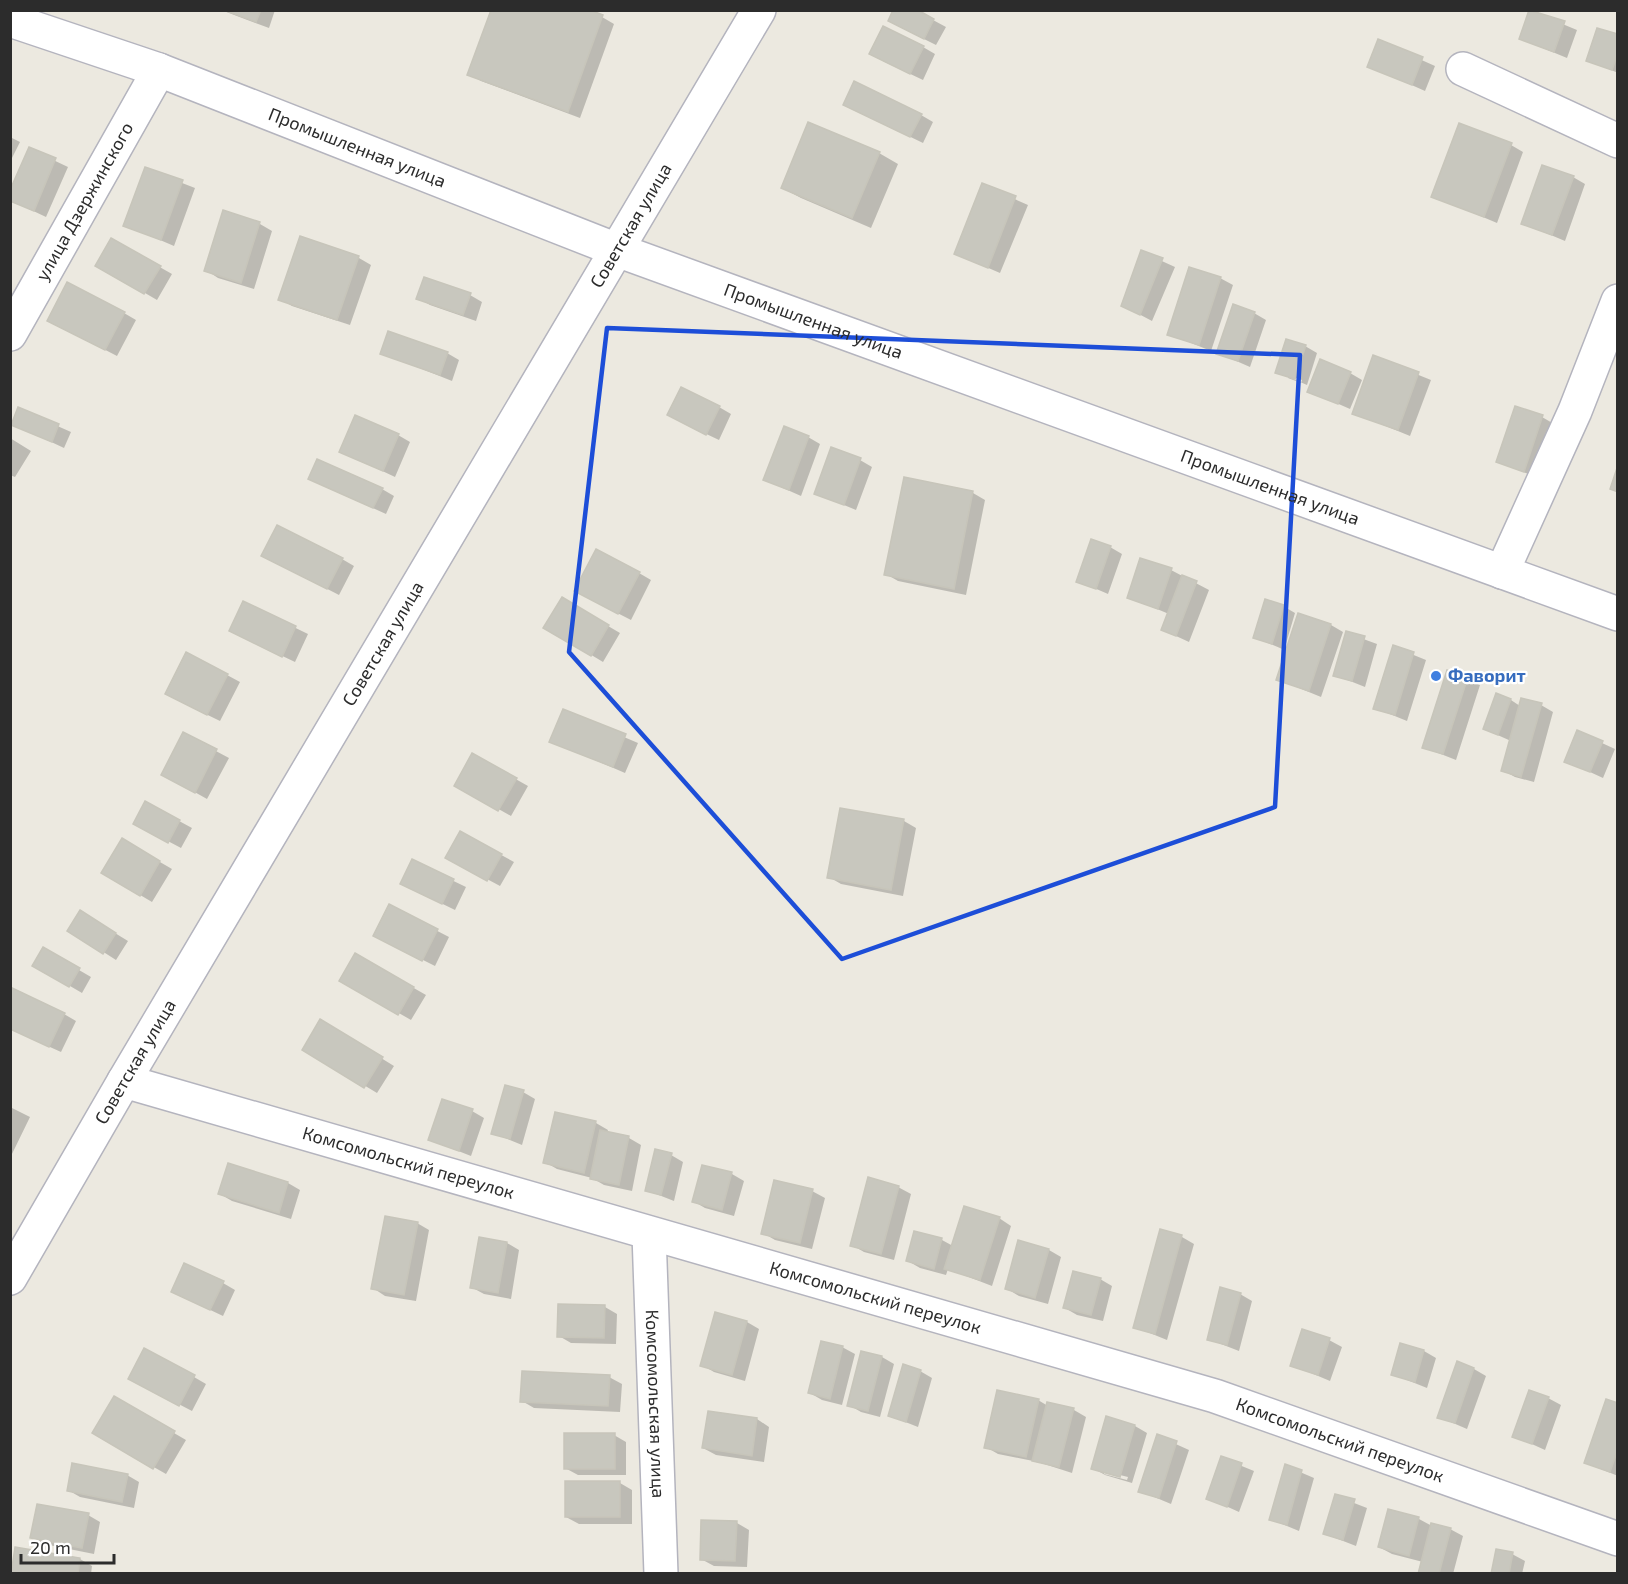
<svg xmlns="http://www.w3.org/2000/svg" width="1628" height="1584" viewBox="0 0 1628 1584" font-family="'Exo 2',sans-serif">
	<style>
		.shadow { fill: #0003; fill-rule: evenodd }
		.building { fill: #c8c7be; stroke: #c7c5ba; stroke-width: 1.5 }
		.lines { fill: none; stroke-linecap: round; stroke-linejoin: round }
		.street-casing { stroke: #b4b4be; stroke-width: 36 }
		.secondary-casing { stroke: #b4b4be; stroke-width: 36 }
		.street { stroke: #fff; stroke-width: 33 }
		.secondary { stroke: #fff; stroke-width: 33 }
		.marked { fill: none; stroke: #1d4ed8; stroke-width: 4.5; stroke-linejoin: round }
		.shop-dot { fill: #3f7fe0; stroke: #fff; stroke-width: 2 }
		.labels { text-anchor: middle; stroke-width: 4.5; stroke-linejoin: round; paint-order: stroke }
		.street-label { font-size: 18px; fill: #2c2c2c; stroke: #fff }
		.shop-label { font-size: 18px; font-weight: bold; fill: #366cbe; stroke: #fff; text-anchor: start }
	</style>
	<rect width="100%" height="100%" fill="#ece9e0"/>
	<!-- shadow -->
	<path class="shadow" d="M221,10h54l-6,18z
		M1531,11l46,19 -10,28 -46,-19z
		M602,17l12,7 -34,94 -99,-37 -12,-7z
		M933,20l13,7 -10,18 -34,-17z
		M1618,36v37l-30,-13z
		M1379,41l56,25 -10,25 -56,-25z
		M923,47l12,7 -12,26 -40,-19z
		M857,111l64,4 12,7 -10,21z
		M10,137l10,5 -10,20z
		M1511,145l12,7 -26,71 -64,-27z
		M30,149l38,18 -22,50 -36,-17z
		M879,153l19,11 -27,64 -70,-30 -19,-10z
		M146,169l49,19 -21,58 -49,-21z
		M1573,177l12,7 -20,57 -43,-18z
		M983,185l45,20 -28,68 -44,-19z
		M224,212l36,12 12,7 -18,58 -36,-11 -12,-8z
		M301,238l58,20 12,7 -21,60 -58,-19 -12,-7z
		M112,240l60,34 -15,26 -60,-35z
		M1142,252l33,15 -23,54 -17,-9z
		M1220,278l13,7 -22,66 -42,-17z
		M470,295l12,7 -6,19 -46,-16 -12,-7z
		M124,313l12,7 -19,36 -56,-29z
		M1254,313l12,7 -16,47 -32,-14z
		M1305,346l12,7 -10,32 -30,-13zM1288,375l14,5 -1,3 -13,-5z
		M382,353h65l12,7 -7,21z
		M1374,357l57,23 -21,56 -56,-23z
		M1350,373l12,7 -12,29 -41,-18z
		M719,407l12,7 -12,26 -38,-18z
		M19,409l52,23 -7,16 -51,-24z
		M1542,417l12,7 -18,53 -38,-15z
		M398,435l12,7 -15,35 -55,-26z
		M808,437l12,7 -19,52 -36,-16z
		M10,438l21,13 -16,26 -5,-2z
		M860,460l12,7 -16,43 -41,-17z
		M905,479l68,14 12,7 -19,95 -68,-14 -12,-7z
		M322,485l60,4 12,7 -8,18z
		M1110,547l12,7 -14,40 -30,-13z
		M342,559l12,7 -15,29 -64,-33z
		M1141,560l30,10 38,20 -20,52 -26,-12 6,-16 -41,-17z
		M639,573l12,7 -20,40 -43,-22z
		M562,599l58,34 -17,29 -58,-35z
		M244,603l64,31 -13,28 -65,-31z
		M1283,606l12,7 -10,34 3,1 11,-33 32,10 12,7 -22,65 -44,-18 10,-28 -33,-14z
		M1347,633l30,11 -12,43 -30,-12z
		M1394,647l32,13 -19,61 -32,-13z
		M1448,672l32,13 -24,75 -33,-13z
		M227,675l13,7 -20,39 -41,-20z
		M1511,700l9,6 21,-1 12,7 -19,70 -19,-5 -13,-7 9,-29 -27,-12z
		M563,711l75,32 -13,30 -74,-32z
		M1578,732l37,17 -12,29 -37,-17z
		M184,734l45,24 -22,41 -32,-18z
		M473,755l55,31 -17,30 -55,-31z
		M146,803l46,25 -11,20 -34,-18z
		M841,809l63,12 12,7 -13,68 -62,-12 -12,-7z
		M461,833l53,29 -14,24 -41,-22z
		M122,840l50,29 -20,33 -49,-29z
		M412,861l54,26 -11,23 -41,-20z
		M389,906l60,31 -14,29 -48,-24z
		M92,919l36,22 -12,19 -47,-30z
		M43,949l48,28 -9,16 -48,-28z
		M356,955l70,40 -15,25 -70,-40z
		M64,1014l12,7 -15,31 -51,-23z
		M321,1021l73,45 -17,27 -73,-44z
		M523,1092l12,7 -13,46 -29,-12z
		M10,1107l20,10 -19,39h-1z
		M472,1111l12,7 -13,38 -41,-16z
		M556,1114l40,9 12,7 -1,3 22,5 12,7 -9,46 -28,-6 -12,-7 -35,-9 -12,-7z
		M671,1155l12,7 -9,39 -28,-11z
		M229,1165l59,18 12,7 -9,29 -59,-18 -12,-7z
		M703,1166l29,8 12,7 -10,35 -29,-8 -12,-7z
		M898,1187l13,7 -17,66 -30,-8 -12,-7z
		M812,1191l13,7 -13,51 -37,-9 -12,-7z
		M999,1218l12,8 -19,60 -44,-17 -2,6 -26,-7 -12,-7 34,-21 11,6z
		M417,1223l12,7 -13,71 -31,-5 -12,-8z
		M1161,1231l21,6 12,7 -27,96 -32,-13z
		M480,1238l27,5 12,7 -8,49 -27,-5 -13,-7z
		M1049,1250l12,7 -13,47 -29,-8 -13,-8z
		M1100,1279l12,7 -9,35 -26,-6 -12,-7z
		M223,1283l12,7 -12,26 -38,-18z
		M1240,1294l12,7 -13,50 -31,-12z
		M605,1307l12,7 -1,30 -45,-1 -12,-7z
		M747,1322l12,7 -14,52 -31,-9 -12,-7z
		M1329,1340l13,7 -12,34 -38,-16z
		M1401,1345l23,6 12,7 -9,30 -35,-14z
		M842,1347l13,7 -13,51 -20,-5 -12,-7z
		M882,1357l12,7 -14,53 -19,-5 -12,-7z
		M1474,1369l12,7 -19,53 -28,-12z
		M920,1371l12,7 -14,49 -28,-11z
		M194,1377l12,7 -14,27 -50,-26z
		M609,1377l13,7 -2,28 -86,-4 -12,-7z
		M114,1398l72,42 -20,34 -72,-41z
		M1548,1398l13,7 -16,45 -31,-14z
		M1038,1400l10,6v-3l26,7 12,7 -14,56 -34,-11 -40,-8 -12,-7z
		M1618,1405v71l-32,-13z
		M1107,1418l28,8 12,7 -15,50 -27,-8 -12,-7zM1104,1471l24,6 -1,3 -23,-6z
		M757,1419l12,8 -5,35 -48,-7 -13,-7z
		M614,1435l12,7v33h-48l-13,-7z
		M1158,1436l31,14 -18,54 -31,-13z
		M1222,1458l32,13 -15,41 -31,-14z
		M1286,1466l28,12 -15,53 -29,-12z
		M127,1475l12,7 -5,26 -54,-11 -12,-7z
		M620,1483l12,7v34h-53l-13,-7z
		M1336,1496l31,12 -11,38 -31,-12z
		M1389,1511l30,8 13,7 18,3 13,7 -10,38h-33l3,-12 -31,-8 -13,-7z
		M88,1515l12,7 -6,32 -50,-10 -12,-7z
		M737,1523l12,7 -2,37 -33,-1 -13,-7z
		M1512,1554l13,7 -3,13h-29z
		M80,1559l12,7 -1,8h-79z"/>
	<!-- building -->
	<path class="building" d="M224,10h37l-5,12z
		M491,10h99l13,5 -35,97 -101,-37z
		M893,10h25l16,9 -10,20 -36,-18z
		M1529,10l36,11 -11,31 -35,-13z
		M883,26l41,20 -14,28 -41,-20z
		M1597,28l21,6v19l-6,17 -26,-9z
		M1378,39l45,18 -11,28 -45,-18z
		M854,81l68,33 -12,23 -67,-32z
		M808,122l72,30 -28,66 -71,-30z
		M1459,123l53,20 -28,74 -53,-20z
		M29,147l27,11 -22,53 -24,-10v-11z
		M1542,165l32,11 -22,59 -31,-11z
		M145,167l38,13 -22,60 -38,-14z
		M982,183l34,13 -28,72 -34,-14z
		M223,210l37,12 -19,61 -37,-12z
		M300,236l59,20 -22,64 -59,-20z
		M111,238l50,28 -17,28 -49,-28z
		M1141,250l22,8 -23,57 -19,-9z
		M1189,267l32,10 -22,68 -32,-10z
		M424,277l47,16 -8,22 -47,-16z
		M67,282l58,30 -20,38 -58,-29z
		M1233,304l22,8 -17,49 -22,-7z
		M388,331l60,21 -8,23 -60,-21z
		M1286,339l20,6 -11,34 -20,-6z
		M1373,355l46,17 -21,58 -46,-16z
		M1320,359l31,13 -13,32 -31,-12z
		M681,387l39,19 -14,29 -39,-20z
		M1515,406l28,9 -19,57 -28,-10z
		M18,407l41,17 -7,18 -41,-17z
		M355,415l44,19 -16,37 -44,-19z
		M784,426l25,10 -20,54 -26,-10z
		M831,447l30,11 -17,47 -30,-11z
		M317,459l66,29 -10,20 -65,-29z
		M1618,465v27l-8,-3z
		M904,477l69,14 -19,98 -70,-14z
		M277,525l66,33 -16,31 -66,-33z
		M1091,539l20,7 -15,43 -20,-7z
		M596,549l44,23 -22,42 -44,-23z
		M1140,558l32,10 -14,41 -31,-11z
		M1182,575l15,6 -21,55 -15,-6z
		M562,597l47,28 -18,31 -48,-28z
		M1265,599l19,6 -12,39 -19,-6z
		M243,601l53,25 -14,31 -53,-26z
		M1298,613l33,11 -22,67 -33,-11z
		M1346,631l19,5 -13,45 -19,-5z
		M1393,645l21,7 -19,63 -22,-6z
		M186,652l42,22 -21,41 -42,-21z
		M1447,670l21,7 -25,77 -21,-6z
		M1496,693l15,6 -13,36 -15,-6z
		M1521,698l21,5 -21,74 -20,-6z
		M563,709l63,25 -13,33 -64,-25z
		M1577,730l26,11 -13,31 -26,-10z
		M183,732l34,17 -22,44 -34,-18z
		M472,753l45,25 -19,33 -44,-25z
		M145,801l35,19 -12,23 -35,-19z
		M840,808l64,11 -13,71 -64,-12z
		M460,831l42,23 -15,27 -42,-23z
		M122,838l38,23 -20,35 -39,-23z
		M412,859l42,20 -12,25 -42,-20z
		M389,904l49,25 -16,32 -49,-25z
		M80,910l36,23 -13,21 -36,-23z
		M43,947l37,21 -11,19 -37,-21z
		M355,953l59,34 -16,28 -59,-34z
		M10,987l55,26 -16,34 -39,-18z
		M320,1019l63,38 -19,31 -62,-38z
		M505,1085l19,5 -14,49 -19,-5z
		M442,1099l31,10 -14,42 -31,-11z
		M555,1112l41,9 -12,52 -41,-10z
		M600,1130l29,6 -10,49 -29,-6z
		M655,1149l17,4 -11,42 -16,-4z
		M228,1163l60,19 -9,31 -61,-19z
		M702,1165l30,7 -10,38 -30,-8z
		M868,1177l31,9 -18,68 -31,-8z
		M774,1180l39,9 -13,54 -39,-9z
		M964,1206l36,11 -20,63 -36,-11z
		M385,1216l33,6 -14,73 -33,-6z
		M1160,1229l22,6 -27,99 -22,-6z
		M914,1231l28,7 -8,31 -28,-8z
		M479,1237l28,5 -9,51 -28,-5z
		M1018,1240l31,9 -14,49 -30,-9z
		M184,1263l40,18 -14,29 -39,-18z
		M1073,1271l28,7 -10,37 -28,-7z
		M1220,1287l21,6 -14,52 -20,-5z
		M558,1304l47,1 -1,33 -47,-1z
		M715,1312l32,9 -15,54 -32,-9z
		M1302,1329l28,9 -12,37 -28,-9z
		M821,1341l22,5 -13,53 -22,-6z
		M1400,1343l24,7 -9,32 -24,-7z
		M144,1348l51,27 -16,31 -51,-27z
		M861,1351l21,5 -14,55 -21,-5z
		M1457,1361l17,7 -19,55 -18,-5z
		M903,1364l18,6 -15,52 -18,-6z
		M522,1371l88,4 -2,31 -88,-4z
		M997,1390l42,9 -13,58 -42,-9z
		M1529,1390l20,7 -17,47 -20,-7z
		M114,1396l61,35 -22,38 -61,-36z
		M1606,1399l12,4v46l-8,23 -26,-9z
		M1047,1402l27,6 -15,59 -27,-6z
		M708,1411l49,7 -5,38 -50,-8z
		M1106,1416l29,9 -15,52 -29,-8z
		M564,1433h51v36h-51z
		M1157,1434l20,7 -18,57 -21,-6z
		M1221,1456l21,7 -15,44 -21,-8z
		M72,1463l56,11 -6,28 -55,-11z
		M1285,1464l17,6 -15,55 -18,-5z
		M565,1481h55v36h-55z
		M1335,1494l20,5 -12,41 -20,-6z
		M37,1504l52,9 -7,35 -52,-10z
		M1388,1509l31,8 -10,39 -31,-9z
		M701,1520l36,1 -2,40 -35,-1z
		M1431,1523l20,5 -12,46h-21z
		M15,1547l65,11 -2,16h-67z
		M1496,1549l17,3 -4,22h-18z"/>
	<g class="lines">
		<!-- street casing -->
		<g class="street-casing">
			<g id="street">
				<path d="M1463,69l155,72"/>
				<path id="s1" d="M10,334l149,-264"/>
				<path d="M1502,572l73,-161 43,-110"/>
				<path id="s2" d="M124,1081l1091,315 403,143"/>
				<path id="s3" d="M649,1234l12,340"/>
			</g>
		</g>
		<!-- secondary casing -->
		<g class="secondary-casing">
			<g id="secondary">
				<path id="s4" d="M10,20l149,50 458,180 1001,364"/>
				<path id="s5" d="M10,1278l114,-197 635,-1071"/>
			</g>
		</g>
		<!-- street -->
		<use href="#street" class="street"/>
		<!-- secondary -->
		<use href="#secondary" class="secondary"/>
	</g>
	<!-- marked area -->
	<path class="marked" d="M607,328l693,27 -25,452 -433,152 -273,-307z"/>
	<!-- markers -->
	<circle class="shop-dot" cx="1436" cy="676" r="6"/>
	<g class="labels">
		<!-- street labels -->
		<g class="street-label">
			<text dy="6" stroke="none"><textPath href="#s4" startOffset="370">Промышленная улица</textPath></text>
			<text dy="6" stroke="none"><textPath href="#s1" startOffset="152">улица Дзержинского</textPath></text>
			<text dy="6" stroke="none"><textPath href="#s5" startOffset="1222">Советская улица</textPath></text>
			<text dy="6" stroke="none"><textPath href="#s4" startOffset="858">Промышленная улица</textPath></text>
			<text dy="6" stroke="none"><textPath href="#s4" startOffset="1344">Промышленная улица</textPath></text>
			<text dy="6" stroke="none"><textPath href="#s5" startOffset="736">Советская улица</textPath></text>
			<text dy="6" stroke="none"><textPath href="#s5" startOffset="250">Советская улица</textPath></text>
			<text dy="6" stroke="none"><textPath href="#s2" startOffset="296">Комсомольский переулок</textPath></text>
			<text dy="6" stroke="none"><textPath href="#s2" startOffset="782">Комсомольский переулок</textPath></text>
			<text dy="6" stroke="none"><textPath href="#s3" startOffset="170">Комсомольская улица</textPath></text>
			<text dy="6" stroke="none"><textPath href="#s2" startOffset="1268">Комсомольский переулок</textPath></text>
		</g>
		<!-- shop labels -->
		<g class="shop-label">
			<text x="1448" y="682">Фаворит</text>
		</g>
	</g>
	<!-- border -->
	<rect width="1628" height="1584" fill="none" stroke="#2c2c2c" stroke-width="24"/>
	<!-- scale -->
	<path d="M21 1554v9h93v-9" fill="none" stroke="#2c2c2c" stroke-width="3"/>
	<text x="30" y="1554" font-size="18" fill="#2c2c2c" stroke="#ffffff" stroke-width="4.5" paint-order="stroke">20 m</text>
</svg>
